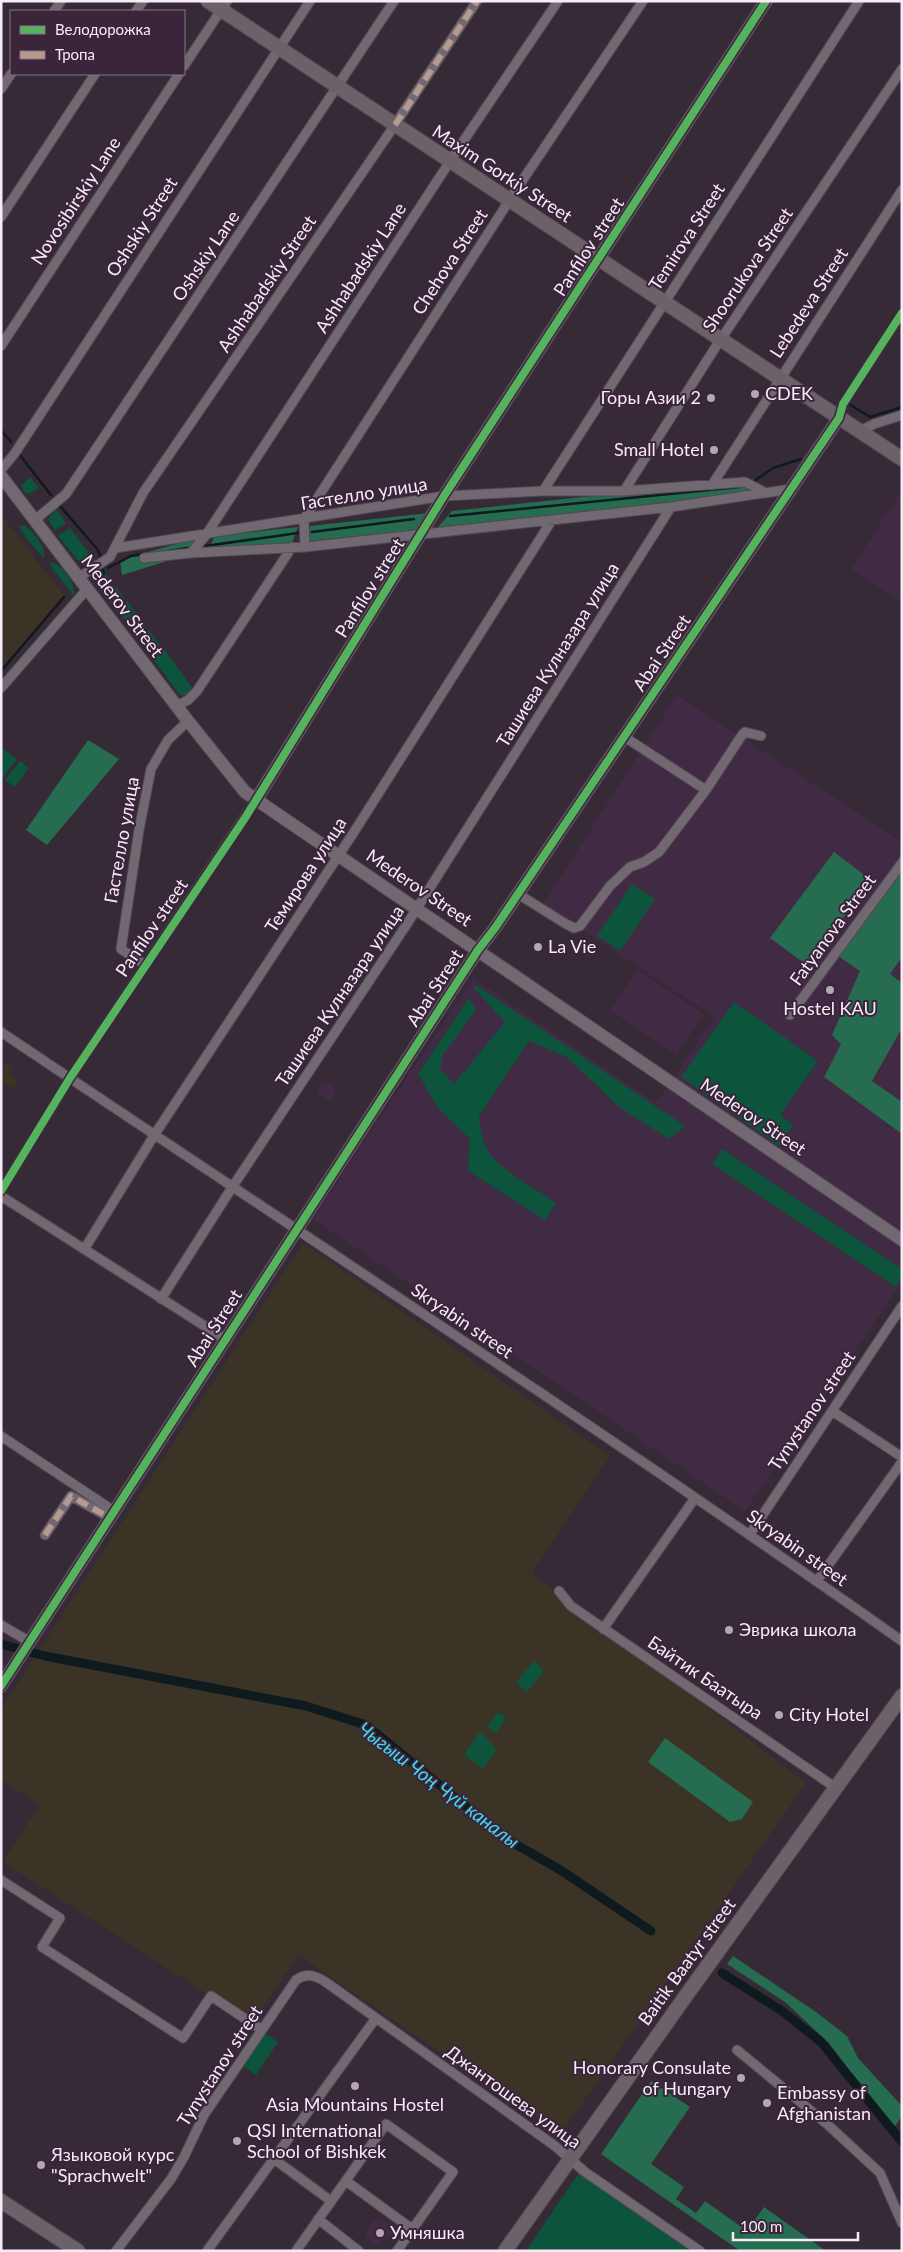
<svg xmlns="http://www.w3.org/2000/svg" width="903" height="2252" viewBox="0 0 903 2252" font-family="Lato,sans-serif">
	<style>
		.built { fill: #412a43 }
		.industrial { fill: #3b3426 }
		.green { fill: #0c543b }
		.forest { fill: #256c50 }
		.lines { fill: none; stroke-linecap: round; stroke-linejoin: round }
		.stream { stroke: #0e1a1d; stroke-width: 2.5 }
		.canal { stroke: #0e1a1d; stroke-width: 9 }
		.street-casing { stroke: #514751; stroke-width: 11 }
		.secondary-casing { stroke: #514751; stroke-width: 14 }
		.primary-casing { stroke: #514751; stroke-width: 16 }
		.street { stroke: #716872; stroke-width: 9 }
		.secondary { stroke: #716872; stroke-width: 12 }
		.primary { stroke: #6d6169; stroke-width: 14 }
		.quiet { stroke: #b69a8f; stroke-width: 6; stroke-dasharray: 12 6; stroke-linecap: butt }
		.cycleway-casing { stroke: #3a253b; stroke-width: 11 }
		.cycleway { stroke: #56b35d; stroke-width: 8 }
		.poi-dot { fill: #b4a7b5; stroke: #3a253b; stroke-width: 2 }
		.labels { text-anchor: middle; stroke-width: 4; stroke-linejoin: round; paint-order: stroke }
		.street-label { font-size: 18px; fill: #f8ebf9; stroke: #3a253b }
		.poi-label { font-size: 18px; fill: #f8ebf9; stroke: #3a253b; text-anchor: start }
		.water-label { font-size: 19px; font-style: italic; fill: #41dbf0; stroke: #3a253b }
	</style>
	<rect width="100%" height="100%" fill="#352a36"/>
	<!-- built -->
	<path class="built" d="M902,490v112l-51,-33z
		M677,695l225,147v440l-157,229 -432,-292 160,-241 183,125 58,-86 -171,-113z
		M637,970l67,44 -28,41 -66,-45z
		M323,1082l4,3 2,-3 5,3 -2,3 4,3 -6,11 -14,-9z
		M378,2217l18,11 -7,10 -3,-2 -9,10 -13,-9 5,-8 -2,-1z"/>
	<!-- industrial -->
	<path class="industrial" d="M1,515l63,80 -63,74z
		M6,1063l7,4 -3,6 9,7 -5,9 -10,-7 -3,4v-16z
		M303,1243l307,213 -78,117 274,210 -246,352 -261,-180 -47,68 -249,-161 36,-57 -38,-25v-71z"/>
	<!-- green -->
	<path class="green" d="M30,477l9,11 -10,6 -5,-2 -3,-6z
		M56,509l10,14 -11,7 -7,-11z
		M24,525c9,6 23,22 20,33l-18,-20 -7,-12z
		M70,528l25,33 -9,3h-5l-23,-28z
		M52,562c10,3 25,23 22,34l-25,-32z
		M103,568l9,15 -11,8c-7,-9 -10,-16 2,-23z
		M116,587l7,9 -11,8 -8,-9z
		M127,601l18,24 -7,6 -6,-1 -15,-19z
		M149,630l11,15 -10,7 -10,-12 1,-4z
		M164,649l29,40 -7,7 -6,-1 -26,-35v-4z
		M1,747l16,12 -16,21z
		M20,761l9,7 -14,19 -10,-7z
		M632,884l23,15 -35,52 -23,-15z
		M476,985l209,141 -16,13 -50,-32 -52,-50 -38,-16 -50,75c2,12 3,27 11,38 15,19 46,35 66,49l-11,17 -77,-49 2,-32 -32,-31 -20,-34 51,-76 7,12 -33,45 -3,14 14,15 51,-62 -31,-34z
		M734,1002l84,59 -38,54 13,10 -14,21 -98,-69z
		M722,1149l180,120v9l-6,9 -184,-123z
		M534,1661l10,9 -17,22 -11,-9z
		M498,1712l8,6 -10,15 -9,-6z
		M480,1732l17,17 -14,20 -19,-14z
		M265,2033l13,9 -22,33 -13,-9z
		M578,2174l114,77h-166z"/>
	<!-- forest -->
	<path class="forest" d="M753,479l2,15 -317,33 14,-16z
		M429,513l-13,17 -107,11 1,-15z
		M298,527l-6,16 -85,9 8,-16z
		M197,538l-10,17 -65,20 -2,-15z
		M88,740l31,19 -72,86 -21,-15z
		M834,852l37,28 -63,86 -38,-28z
		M902,853v104l-12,17 12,9v45l-30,53 30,21v32l-78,-57 17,-33 -9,-9 28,-64 -25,-17z
		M665,1738l88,64 -11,17 -12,3 -82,-60z
		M733,1956l83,56 31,24 11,22 44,48v10l-9,13 -64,-86 -44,-41 -58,-38z
		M651,2081l39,26 -39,57 33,23 -8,12 20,14 9,-12 42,30 17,-24 62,44h-86l-139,-97z"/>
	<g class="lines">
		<!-- stream -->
		<path class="stream" d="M849,404l21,13 32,-10
			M1,430l10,12
			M19,454l32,41
			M754,481l19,-13 28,-9
			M60,506l38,44 2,5
			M450,516l289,-29
			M312,532l102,-13
			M205,546l93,-13
			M163,552l24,-4
			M108,568l23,-12 12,-2
			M97,576l7,-2 -1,-4
			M1,671l63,-74"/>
		<!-- canal -->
		<path class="canal" d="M1,1644l44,12 261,50 60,19 139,113 57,33 89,60
			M722,1973l60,38 39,31 81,100"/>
		<!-- street casing -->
		<g class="street-casing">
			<path id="street" d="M54,11l7,-10
				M136,11l7,-10
				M184,66l43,-65
				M1,89l10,-15
				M1,217l94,-143
				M1,346l178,-272
				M839,418l4,-14 59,-91
				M860,431l14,-7 28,-9
				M1,470l14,-17 295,-452
				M712,485l190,-295
				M543,491l316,-490
				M624,491l91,-143 187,-279
				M35,520l31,-26 328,-493
				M305,547l-1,-28 212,-329 127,-189
				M116,548l328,-52 99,-5h81l121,-9 21,11
				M191,553l15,-18 252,-386 100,-148
				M144,558l47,-5 114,-6 366,-40 120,-18
				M78,578l32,-21 33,-64 245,-358 89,-134
				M1,688l86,-99
				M177,706l11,-6 9,-9 95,-144
				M706,790l36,-55 3,-3 16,4
				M518,894l48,30 8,4 6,-2 30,-40 20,-19 14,-5 15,-10 47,-62 -83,-54
				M145,965l-24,-16 18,-119 12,-61 17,-29 20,-19
				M790,1015l112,-152
				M1,1032c301,202 604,400 901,609
				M1,1191l69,-113 186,-278
				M1,1196l224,143
				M85,1248l70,-114 199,-302 198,-312
				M161,1299l72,-113 174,-262 264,-417
				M832,1411l70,46
				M1,1436l113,75
				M750,1534l152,-228
				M45,1535l26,-39 39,22
				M817,1581l85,-119
				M559,1591l12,15 265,182
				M1,1625l29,17
				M603,1629l92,-131
				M1,1880l59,38 -18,29 141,91 28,-42 51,34
				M737,2050l90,74 53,49 22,50
				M274,2159l57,42
				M346,2181l66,48
				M318,2219l41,32
				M116,2251l55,-72 13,-22 20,-42 92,-135c11,-8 21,-4 31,3l228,163 30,26 115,79
				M207,2251l169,-233
				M296,2251l90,-127 67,48 -56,79"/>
		</g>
		<!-- secondary casing -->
		<g class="secondary-casing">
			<path id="secondary" d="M1,476l187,245 57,71 657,448
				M256,800l188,-304 322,-495
				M1,1686l477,-736 17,-22 344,-510"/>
		</g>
		<!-- primary casing -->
		<g class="primary-casing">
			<path id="primary" d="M208,1l694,458
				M1,2201l77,50
				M505,2251l180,-254 217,-301"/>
		</g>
		<!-- street -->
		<use href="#street" class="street"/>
		<!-- secondary -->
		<use href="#secondary" class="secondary"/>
		<!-- primary -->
		<use href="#primary" class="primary"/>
		<!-- quiet -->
		<path class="quiet" d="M395,125l82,-124
			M45,1535l26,-39 39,22"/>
		<!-- cycleway casing -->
		<g class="cycleway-casing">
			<path id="cycleway" d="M1,1191l69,-113 175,-260 199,-322 322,-495
				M1,1686l477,-736 17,-22 344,-510 4,-14 59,-91"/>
		</g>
		<!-- cycleway -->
		<use href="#cycleway" class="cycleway"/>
	</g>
	<!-- markers -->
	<g class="poi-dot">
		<circle cx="755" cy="394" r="5"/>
		<circle cx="711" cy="398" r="5"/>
		<circle cx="714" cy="450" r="5"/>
		<circle cx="538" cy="947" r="5"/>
		<circle cx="830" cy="990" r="5"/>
		<circle cx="729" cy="1630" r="5"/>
		<circle cx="779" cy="1715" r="5"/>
		<circle cx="741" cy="2078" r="5"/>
		<circle cx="355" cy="2086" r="5"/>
		<circle cx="767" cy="2103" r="5"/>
		<circle cx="237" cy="2141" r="5"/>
		<circle cx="41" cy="2165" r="5"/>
		<circle cx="380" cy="2233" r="5"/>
	</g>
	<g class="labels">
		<!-- street labels -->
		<g class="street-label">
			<text transform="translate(502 174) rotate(33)" y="6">Maxim Gorkiy Street</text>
			<text transform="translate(76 201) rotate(-57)" y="6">Novosibirskiy Lane</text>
			<text transform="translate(142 227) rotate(-57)" y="6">Oshskiy Street</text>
			<text transform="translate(687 237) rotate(-57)" y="6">Temirova Street</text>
			<text transform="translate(589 247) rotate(-57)" y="6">Panfilov street</text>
			<text transform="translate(206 256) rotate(-56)" y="6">Oshskiy Lane</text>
			<text transform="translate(450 262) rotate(-57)" y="6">Chehova Street</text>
			<text transform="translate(361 268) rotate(-57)" y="6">Ashhabadskiy Lane</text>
			<text transform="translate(748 270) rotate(-56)" y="6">Shoorukova Street</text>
			<text transform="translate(267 284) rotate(-56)" y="6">Ashhabadskiy Street</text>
			<text transform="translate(809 303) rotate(-57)" y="6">Lebedeva Street</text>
			<text transform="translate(364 494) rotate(-9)" y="6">Гастелло улица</text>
			<text transform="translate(370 588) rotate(-58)" y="6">Panfilov street</text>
			<text transform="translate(122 606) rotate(53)" y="6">Mederov Street</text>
			<text transform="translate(662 653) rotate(-56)" y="6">Abai Street</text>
			<text transform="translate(558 655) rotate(-58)" y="6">Ташиева Кулназара улица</text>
			<text transform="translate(122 840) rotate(-80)" y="6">Гастелло улица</text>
			<text transform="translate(306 875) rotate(-57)" y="6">Темирова улица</text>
			<text transform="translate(419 888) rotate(34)" y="6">Mederov Street</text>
			<text transform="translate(152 928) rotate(-56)" y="6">Panfilov street</text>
			<text transform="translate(833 930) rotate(-54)" y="6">Fatyanova Street</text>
			<text transform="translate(435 988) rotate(-57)" y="6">Abai Street</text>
			<text transform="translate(340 996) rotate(-56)" y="6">Ташиева Кулназара улица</text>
			<text transform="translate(753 1117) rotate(34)" y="6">Mederov Street</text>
			<text transform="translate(462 1321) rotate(34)" y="6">Skryabin street</text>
			<text transform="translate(214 1328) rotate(-57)" y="6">Abai Street</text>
			<text transform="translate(812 1411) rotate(-56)" y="6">Tynystanov street</text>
			<text transform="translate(797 1548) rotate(35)" y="6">Skryabin street</text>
			<text transform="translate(705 1678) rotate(34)" y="6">Байтик Баатыра</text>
			<text transform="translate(687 1962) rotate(-54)" y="6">Baitik Baatyr street</text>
			<text transform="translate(220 2066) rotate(-57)" y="6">Tynystanov street</text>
			<text transform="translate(513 2097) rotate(36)" y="6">Джантошева улица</text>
		</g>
		<!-- poi labels -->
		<g class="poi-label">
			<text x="765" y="400">CDEK</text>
			<text x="701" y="404" text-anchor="end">Горы Азии 2</text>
			<text x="704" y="456" text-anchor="end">Small Hotel</text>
			<text x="548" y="953">La Vie</text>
			<text x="830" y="1015" text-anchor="middle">Hostel KAU</text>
			<text x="739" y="1636">Эврика школа</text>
			<text x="789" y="1721">City Hotel</text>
			<text x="731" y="2074" text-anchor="end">Honorary Consulate<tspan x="731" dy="21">of Hungary</tspan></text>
			<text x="777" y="2099">Embassy of<tspan x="777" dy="21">Afghanistan</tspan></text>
			<text x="355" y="2111" text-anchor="middle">Asia Mountains Hostel</text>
			<text x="247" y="2137">QSI International<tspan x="247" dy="21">School of Bishkek</tspan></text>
			<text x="51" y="2161">Языковой курс<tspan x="51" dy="21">"Sprachwelt"</tspan></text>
			<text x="390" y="2239">Умняшка</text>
		</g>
		<!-- water labels -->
		<g class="water-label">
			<text transform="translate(439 1785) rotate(37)" y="7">Чыгыш Чоң Чүй каналы</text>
		</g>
	</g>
	<!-- border -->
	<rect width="903" height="2252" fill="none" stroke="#f8ebf9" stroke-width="5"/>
	<!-- legend -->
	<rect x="10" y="10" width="175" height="65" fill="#3a253b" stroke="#867487"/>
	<rect x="20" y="26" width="25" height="8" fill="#56b35d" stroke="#867487"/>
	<text x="55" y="35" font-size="15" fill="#f8ebf9">Велодорожка</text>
	<rect x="20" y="51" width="25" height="8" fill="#b69a8f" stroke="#867487"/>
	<text x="55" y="60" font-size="15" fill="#f8ebf9">Тропа</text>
	<!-- scale -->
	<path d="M733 2232v8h125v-8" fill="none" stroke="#f8ebf9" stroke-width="2.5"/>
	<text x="740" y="2232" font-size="15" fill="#f8ebf9" stroke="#3a253b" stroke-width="4" paint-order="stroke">100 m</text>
</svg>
